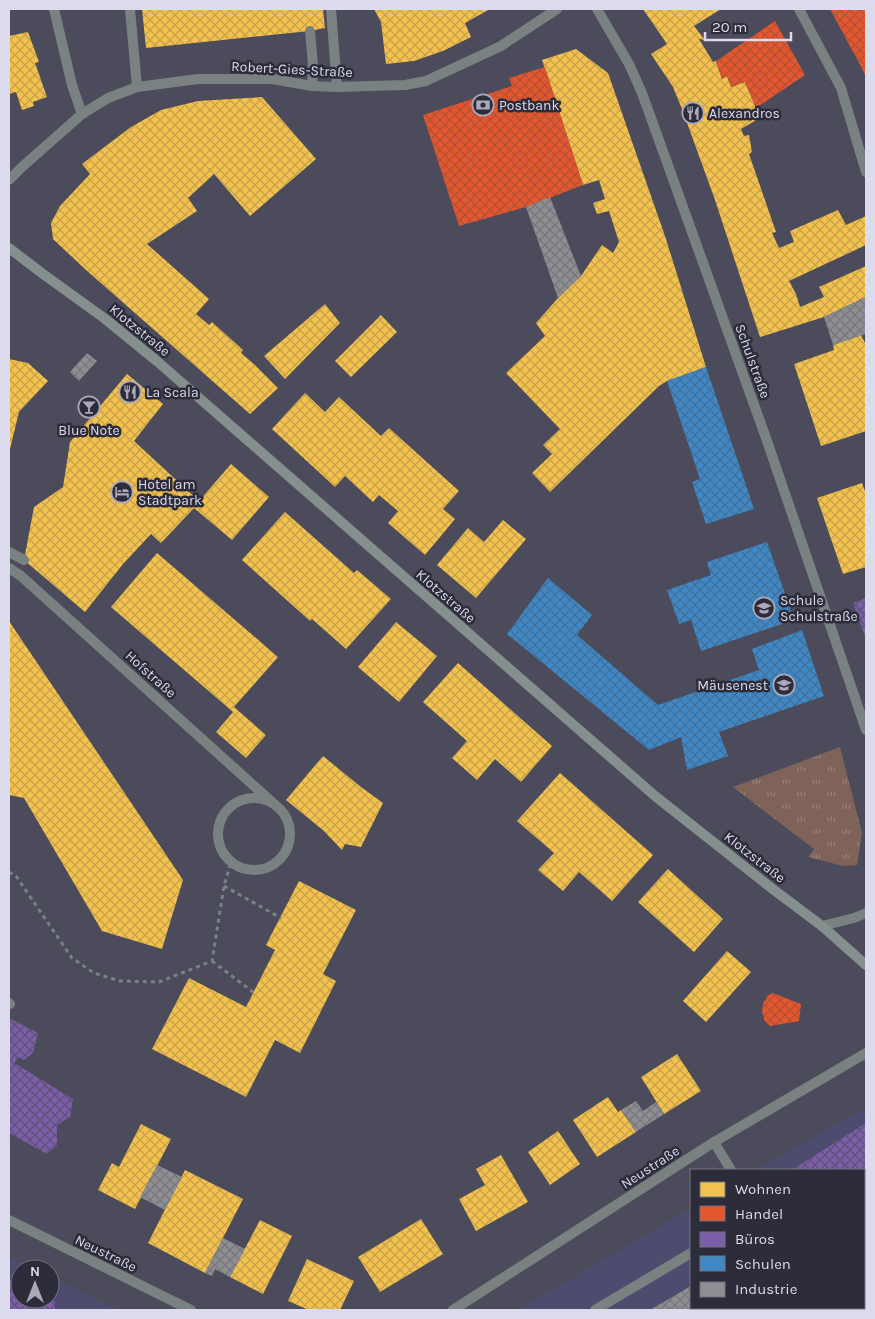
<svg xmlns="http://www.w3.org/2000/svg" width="875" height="1319" viewBox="0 0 875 1319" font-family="Karla,sans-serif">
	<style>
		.built { fill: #4e4c6e }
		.grass { fill: url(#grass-tufts) }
		.homes { fill: url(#homes-cross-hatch) }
		.shops { fill: url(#shops-cross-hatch) }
		.offices { fill: url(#offices-cross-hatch) }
		.schools { fill: url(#schools-cross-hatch) }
		.industry { fill: url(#industry-cross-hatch) }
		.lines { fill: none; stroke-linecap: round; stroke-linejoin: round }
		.path { stroke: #7c8185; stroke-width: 3; stroke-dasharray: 4 4; stroke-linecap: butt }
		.service { stroke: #7a8281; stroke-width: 10 }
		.minor { stroke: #7a8281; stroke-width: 10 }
		.secondary { stroke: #858f8d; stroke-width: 10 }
		.labels { text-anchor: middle; stroke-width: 5; stroke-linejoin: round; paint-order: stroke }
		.street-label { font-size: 14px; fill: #dbdbed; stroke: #2d2c3a }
		.poi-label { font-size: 14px; fill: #dbdbed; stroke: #2d2c3a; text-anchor: start }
	</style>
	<defs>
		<pattern id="grass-tufts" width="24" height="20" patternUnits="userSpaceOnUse" patternTransform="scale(1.25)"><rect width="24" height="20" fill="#806358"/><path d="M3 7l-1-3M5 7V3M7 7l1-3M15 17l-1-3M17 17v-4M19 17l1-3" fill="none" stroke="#978078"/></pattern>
		<pattern id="homes-cross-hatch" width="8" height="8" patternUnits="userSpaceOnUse" patternTransform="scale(1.25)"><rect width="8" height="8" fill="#f2c14e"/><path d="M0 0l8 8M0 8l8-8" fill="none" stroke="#c6a14c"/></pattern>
		<pattern id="shops-cross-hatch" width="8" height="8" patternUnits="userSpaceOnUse" patternTransform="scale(1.25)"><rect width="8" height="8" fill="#e4572e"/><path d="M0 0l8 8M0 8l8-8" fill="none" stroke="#b35136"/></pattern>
		<pattern id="offices-cross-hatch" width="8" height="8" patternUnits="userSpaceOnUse" patternTransform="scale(1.25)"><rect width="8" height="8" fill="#7b5ea7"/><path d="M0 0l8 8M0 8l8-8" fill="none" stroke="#5e5077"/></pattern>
		<pattern id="schools-cross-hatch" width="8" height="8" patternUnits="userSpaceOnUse" patternTransform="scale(1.25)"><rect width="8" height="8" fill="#3f88c5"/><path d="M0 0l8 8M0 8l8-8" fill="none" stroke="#407099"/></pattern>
		<pattern id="industry-cross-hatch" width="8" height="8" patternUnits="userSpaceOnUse" patternTransform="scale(1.25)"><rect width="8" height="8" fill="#8d8d92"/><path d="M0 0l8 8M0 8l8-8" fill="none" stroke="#76767c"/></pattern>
	</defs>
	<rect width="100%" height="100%" fill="#4b4b5b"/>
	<!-- built -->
	<path class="built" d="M866,1109v201h-348l173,-102v100h173v-138h-108l97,-56z
		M9,1257l25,12h-14v30h30v-22l69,33h-110z"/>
	<!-- grass -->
	<path class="grass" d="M840,747l22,86 -5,32 -14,1 -35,-9 6,-8 -81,-62z"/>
	<!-- homes -->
	<path class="homes" d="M142,9h181l2,19 -15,3 -164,17z
		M374,9h116l-25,14 6,14 -28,14 -29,10 -28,3 -5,-42z
		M643,9h78l-27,17 11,14 -6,-1 14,23 3,-1 6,18 5,-3 4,11 14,-5 11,26 4,10 -19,11 3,7 5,-1 3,17 -3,2 27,78 -4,1 7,15 15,-6 -4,-11 48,-21 8,15 20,-9v29l-77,36 7,13 4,13 24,-10 -5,-10 47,-21v31l-42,20 -64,20 -45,-137 -33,-91 -9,-22 -22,-33 16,-10z
		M28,32l11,30 -4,1 12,34 -14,5 1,4 -12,4 -6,-18 -7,2v-58z
		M576,49l32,24 57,163 41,131 -39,14 -8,5 -109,106 -18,-19 20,-19 -9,-9 17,-16 -54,-56 39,-37 -9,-13 22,-25 23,-22 21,-31 11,8 6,-11 -10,-31 -12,3 -4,-11 12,-4 -6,-19 -16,5 -41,-125z
		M262,97l54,62 -66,57 -36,-42 -26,24 9,13 -50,33 62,55 -13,15 13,11 3,-3 31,28 -2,3 14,12 23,23 -28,26 -164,-144 -33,-31 -2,-16 9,-17 30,-32 -8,-10 49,-37 30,-17 37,-9z
		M325,304l15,19 -55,56 -21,-23z
		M381,315l16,17 -46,45 -16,-16z
		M861,335l5,10v86l-45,15 -27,-82 40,-14 -1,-5z
		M9,359l19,4 20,18 -29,31 -10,41z
		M127,374l36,30 -29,37 65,60 32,-37 38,33 -37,43 -38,-32 -33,35 -10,-9 -28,30 -38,48 -61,-52 10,-53 29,-20 7,-45z
		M305,393l20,19 14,-15 42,39 8,-8 70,63 -16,18 12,10 -30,36 -37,-32 10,-12 -19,-16 -6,7 -28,-26 -10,11 -63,-58z
		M862,483l4,11v73l-23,7 -26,-76z
		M285,512l69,61 3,-3 34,29 -45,50 -34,-30 -2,2 -68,-61z
		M503,520l23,19 -50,59 -39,-33 31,-37 16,14z
		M157,553l121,104 -44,50 32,28 -20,23 -30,-26 17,-20 -122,-105z
		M9,621l174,259 -21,69 -60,-18 -78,-133 -15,-3z
		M396,622l41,34 -38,46 -41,-35z
		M458,663l94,83 -31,36 -26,-23 -18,21 -25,-22 15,-17 -44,-39z
		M323,756l38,31 22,16 -22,44 -16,-3 -3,6 -18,-19 -38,-31z
		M560,773l93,82 -41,46 -33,-29 -16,19 -25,-21 16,-17 -37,-32z
		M668,869l55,50 -29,33 -56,-50z
		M299,881l57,29 -33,64 13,7 -36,72 -25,-13 -29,57 -94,-48 37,-71 57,29 29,-57 -9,-5z
		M727,951l24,21 -45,50 -23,-21z
		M677,1054l24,37 -37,23 -23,-37z
		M608,1097l10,15 3,-2 15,22 -39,25 -24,-37z
		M141,1124l30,15 -36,70 -37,-19 14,-27 7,4z
		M558,1131l22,33 -30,21 -22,-33z
		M501,1155l27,47 -52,29 -17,-32 26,-14 -9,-16z
		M185,1170l58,29 -38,74 -57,-30z
		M421,1219l22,35 -63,38 -22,-35z
		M260,1220l32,16 -29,58 -33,-17z
		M307,1259l47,22 -14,29h-31l-21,-9z"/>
	<!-- shops -->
	<path class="shops" d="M830,9h36v67z
		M775,21l30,54 -49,33 -11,-26 -14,5 -4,-11 -5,3 -6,-18z
		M545,67l38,118 -57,22 -67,19 -36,-111 89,-29 -3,-8z
		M773,993l28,11 -2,17 -29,5 -6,-6v-4l-2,-2 1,-12 3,-2 1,-4z"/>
	<!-- offices -->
	<path class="offices" d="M866,598v41l-13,-36z
		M9,1018l29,15 -5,20 -9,7 -6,-3 -4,6 59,36 -3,18 -13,8v20l-10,9 -38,-21z
		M866,1123v59l-2,2v-14h-72z
		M9,1279l11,5v15h30l5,3v8h-46z"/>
	<!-- schools -->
	<path class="schools" d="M706,367l48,142 -48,15 -14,-42 8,-3 -33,-98z
		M767,542l27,78 -93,31 -10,-31 -12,4 -12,-34 44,-15 -4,-13z
		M548,578l44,37 -15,20 81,70 101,-35 -7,-21 50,-19 22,66 -105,36 9,24 -41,14 -6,-33 -32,13 -142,-116z"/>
	<!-- industry -->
	<path class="industry" d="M550,197l31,79 -23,22 -32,-91z
		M866,297v37l-33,11 -9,-28z
		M87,353l10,8 -18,20 -9,-9z
		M636,1101l7,10 13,-9 8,12 -28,18 -15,-22z
		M157,1165l25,12 -17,33 -25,-13z
		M866,1182v128h-216l41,-24v22h173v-124z
		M223,1238l22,11 -15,28 -15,-8 -3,7 -7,-3z"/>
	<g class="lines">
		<!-- path -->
		<path class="path" d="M9,872l7,4 56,82 22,15 26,8 39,1 53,-21 12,-75 7,-24
			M224,886l57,32
			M212,961l41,31"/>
		<!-- service -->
		<path class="service" d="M54,9l18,76 10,29
			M130,9l7,78
			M331,9l6,78
			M310,31l3,34 -1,21
			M9,552l15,8
			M9,568l12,8 252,227
			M218 834a36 36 0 1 1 72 0a36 36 0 1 1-72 0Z
			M9,1003l1,1
			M714,1142l17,28
			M595,1310l96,-57"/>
		<!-- minor -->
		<path class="minor" d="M597,9l32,55 13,29 124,345 100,292
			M799,9l42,79 25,84
			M9,180l13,-13 60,-53 26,-16 29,-11 61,-8h74l40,7 25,1 68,-2 21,-4 75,-35 56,-37
			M822,926l32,-8 12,-5
			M9,1220l182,90
			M453,1310l261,-168 152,-89"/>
		<!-- secondary -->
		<path class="secondary" d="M9,248l34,26 61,44 54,44 497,434 119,94 48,36 44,39"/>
	</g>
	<!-- icons -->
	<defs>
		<g id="bank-ring" transform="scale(1.125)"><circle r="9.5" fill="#2d2c3a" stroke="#a9a9ba" stroke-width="1.5"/><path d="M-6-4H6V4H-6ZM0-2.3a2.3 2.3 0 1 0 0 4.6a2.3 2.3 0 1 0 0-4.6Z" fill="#a9a9ba"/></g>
		<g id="restaurant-ring" transform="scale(1.125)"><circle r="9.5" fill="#2d2c3a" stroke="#a9a9ba" stroke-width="1.5"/><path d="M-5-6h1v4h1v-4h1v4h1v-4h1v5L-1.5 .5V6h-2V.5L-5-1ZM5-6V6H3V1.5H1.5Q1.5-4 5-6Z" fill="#a9a9ba"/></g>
		<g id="bar-ring" transform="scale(1.125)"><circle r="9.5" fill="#2d2c3a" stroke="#a9a9ba" stroke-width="1.5"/><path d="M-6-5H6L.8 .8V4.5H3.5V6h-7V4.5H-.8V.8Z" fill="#a9a9ba"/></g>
		<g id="hotel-ring" transform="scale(1.125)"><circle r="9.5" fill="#2d2c3a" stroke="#a9a9ba" stroke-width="1.5"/><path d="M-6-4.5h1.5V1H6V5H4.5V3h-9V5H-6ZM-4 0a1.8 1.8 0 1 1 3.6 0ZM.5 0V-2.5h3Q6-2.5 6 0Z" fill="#a9a9ba"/></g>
		<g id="school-ring" transform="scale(1.125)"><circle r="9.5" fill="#2d2c3a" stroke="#a9a9ba" stroke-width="1.5"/><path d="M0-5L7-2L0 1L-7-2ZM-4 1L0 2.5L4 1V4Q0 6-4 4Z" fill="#a9a9ba"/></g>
	</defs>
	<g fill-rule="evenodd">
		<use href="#bank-ring" x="483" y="105"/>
		<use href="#restaurant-ring" x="693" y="113"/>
		<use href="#restaurant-ring" x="130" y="392"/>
		<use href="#bar-ring" x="89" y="407"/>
		<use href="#hotel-ring" x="122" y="492"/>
		<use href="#school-ring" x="764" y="608"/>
		<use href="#school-ring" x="784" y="685"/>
	</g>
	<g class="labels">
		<!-- street labels -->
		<g class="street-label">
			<text transform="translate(292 69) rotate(3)" y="5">Robert-Gies-Straße</text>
			<text transform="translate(140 330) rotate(39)" y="5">Klotzstraße</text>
			<text transform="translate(753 361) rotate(70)" y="5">Schulstraße</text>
			<text transform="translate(446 596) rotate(41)" y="5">Klotzstraße</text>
			<text transform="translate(151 674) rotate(42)" y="5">Hofstraße</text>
			<text transform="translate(755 857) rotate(38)" y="5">Klotzstraße</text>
			<text transform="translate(650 1167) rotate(-33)" y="5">Neustraße</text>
			<text transform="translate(106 1253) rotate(26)" y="5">Neustraße</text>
		</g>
		<!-- poi labels -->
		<g class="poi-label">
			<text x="499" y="110">Postbank</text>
			<text x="709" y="118">Alexandros</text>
			<text x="146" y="397">La Scala</text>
			<text x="89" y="435" text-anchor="middle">Blue Note</text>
			<text x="138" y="489">Hotel am<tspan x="138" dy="16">Stadtpark</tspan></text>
			<text x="780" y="605">Schule<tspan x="780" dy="16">Schulstraße</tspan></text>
			<text x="768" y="690" text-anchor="end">Mäusenest</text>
		</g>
	</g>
	<!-- border -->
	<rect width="875" height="1319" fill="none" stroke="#dbdbed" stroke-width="20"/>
	<!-- legend -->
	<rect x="690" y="1169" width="175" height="140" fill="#2d2c3a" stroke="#737282"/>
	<rect x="700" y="1182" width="25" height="15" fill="#f2c14e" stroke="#737282"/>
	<text x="735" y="1194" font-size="15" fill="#dbdbed">Wohnen</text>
	<rect x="700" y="1206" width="25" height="15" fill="#e4572e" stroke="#737282"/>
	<text x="735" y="1219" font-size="15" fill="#dbdbed">Handel</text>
	<rect x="700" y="1232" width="25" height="15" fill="#7b5ea7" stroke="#737282"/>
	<text x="735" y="1244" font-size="15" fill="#dbdbed">Büros</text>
	<rect x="700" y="1256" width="25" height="15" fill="#3f88c5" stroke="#737282"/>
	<text x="735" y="1269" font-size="15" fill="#dbdbed">Schulen</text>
	<rect x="700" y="1282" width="25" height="15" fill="#8d8d92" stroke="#737282"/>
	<text x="735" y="1294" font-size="15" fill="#dbdbed">Industrie</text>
	<!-- north arrow -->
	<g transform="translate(35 1284)"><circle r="24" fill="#2d2c3a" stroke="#737282"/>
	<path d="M0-4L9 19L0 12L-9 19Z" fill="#a9a9ba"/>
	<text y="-8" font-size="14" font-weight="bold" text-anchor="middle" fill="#dbdbed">N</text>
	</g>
	<!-- scale -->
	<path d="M705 32v8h86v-8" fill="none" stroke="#dbdbed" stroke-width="2.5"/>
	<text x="712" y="32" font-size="15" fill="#dbdbed" stroke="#2d2c3a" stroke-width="4" paint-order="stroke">20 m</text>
</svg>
